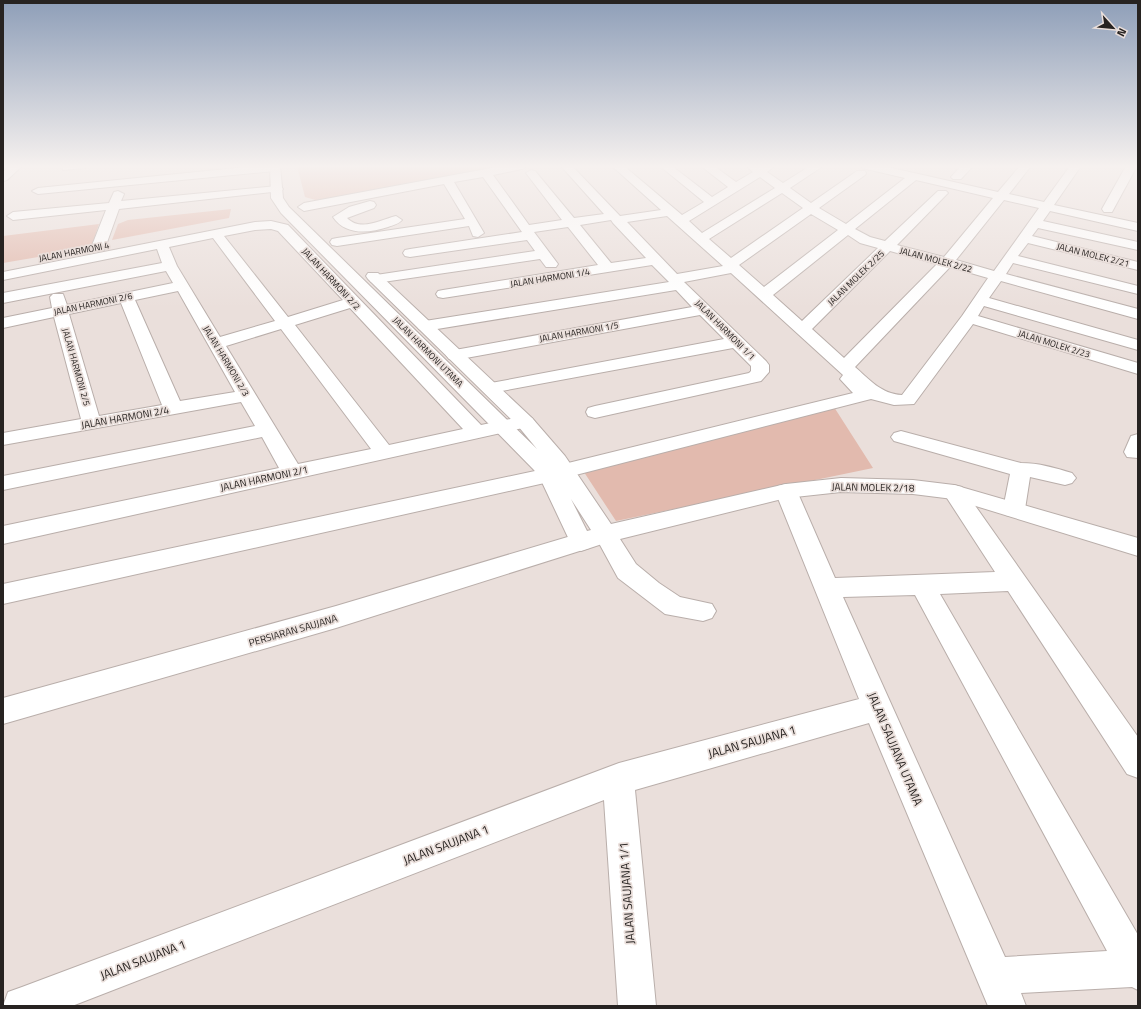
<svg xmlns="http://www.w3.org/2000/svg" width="1141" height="1009" viewBox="0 0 1141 1009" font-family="'Titillium Web',sans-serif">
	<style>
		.green { fill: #e2baae }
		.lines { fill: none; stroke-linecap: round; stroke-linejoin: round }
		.minor-casing { stroke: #b9aeaa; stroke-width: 2 }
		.major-casing { stroke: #b9aeaa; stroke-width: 2 }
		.minor { fill: #fff; fill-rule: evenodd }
		.major { fill: #fff; fill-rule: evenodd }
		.labels { text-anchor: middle; stroke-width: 3.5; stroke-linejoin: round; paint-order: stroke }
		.far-street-label { font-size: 9px; fill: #272321; stroke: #eadfdb }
		.street-label { font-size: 10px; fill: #272321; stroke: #eadfdb }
		.near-street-label { font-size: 12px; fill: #272321; stroke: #eadfdb }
	</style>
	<rect width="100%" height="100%" fill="#eadfdb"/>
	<!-- green -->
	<path class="green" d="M297,166h206l-184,35 -14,-4z
		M231,209l-2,9 -117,22 6,-16 10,-4z
		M99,224l-8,24 -88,15v-27z
		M834,407l39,61 -257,53 -34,-52z"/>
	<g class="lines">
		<!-- minor casing -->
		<g class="minor-casing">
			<path id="minor" d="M10,166h12l-15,14 -4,1v-9z
				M63,166h23l-1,2 -22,2z
				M257,166h22l1,2 -5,3 -237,23 -6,-3 6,-3z
				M502,166h25l-5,3 -29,6 36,50 33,-5 -36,-47 5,-3 4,1 39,47 30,-4 -43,-48h11l48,50 41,-6 -49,-44h12l58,49 22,-13 -44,-36h12l40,31 16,-10 -27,-21h13l22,16 17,-10 -7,-6h29l-8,6 16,11 27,-17h13l-33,22 21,15 46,-32h8l1,2 -1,2 -46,33 27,16 59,-46 -43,-10 -1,-2h22l115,26 22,-26h11l-22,28 35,8 26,-36h11l-27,39 84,18v8l-88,-20 -7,10 95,21v8l-100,-22 -6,8 106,26v8l-110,-27 -10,13 120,30v8l-125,-31 -7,11 132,35v10l-137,-38 -12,17 149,42v10l-154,-44 -6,10 160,47v11l-165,-50 -59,80 -20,1 -23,-6 -307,79 -5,-1 -3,3 -7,2 -546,122v-20l546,-116 6,1 2,-3 7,-2 289,-71 -13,-14 3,-4 -112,-102 -47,9 82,79 3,4v7l-8,9 -166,37 -7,-2 -2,-4 2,-4 7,-2 154,-33 2,-2v-5l-18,-18 -242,45 -6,-1 -3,-4 3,-4 6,-1 233,-44 -24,-24 -245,45 -6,-1 -3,-4 3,-4 6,-1 237,-43 -16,-17 -251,41 -6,-2 -2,-3 2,-3 6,-2 244,-39 -17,-17 -209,33 -5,-1 -2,-3 2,-3 5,-1 155,-25 -30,-38 -34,5 24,32 -2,3h-10l-6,-8 -164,24 -5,-1 -2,-3 2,-3 5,-1 159,-24 -8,-11 -117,17 -5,-1 -2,-3 2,-3 5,-1 112,-17 -39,-55 -29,5 30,51 -6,4 -5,-1 -4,-10 -132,20 -5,-1 -2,-3 2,-3 5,-1 128,-19 -21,-35 -140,27 -6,-4 6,-4zM760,177l15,11 -73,45 -13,-12zM916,180l77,18 -49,59 -47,-12 49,-50 2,-2 -2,-2h-8l-53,50 -15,-4 -15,-8zM782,193l21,15 -72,50 -22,-19zM1004,200l35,8 -45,63 -38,-11zM811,214l27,16 -74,57 -25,-22zM667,216l56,50 -46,8 -50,-52zM611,220l2,3 33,35 -35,5 -31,-38zM848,235l12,8 18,5 -76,73 -29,-26zM890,251l47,13 -93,94 -32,-29zM950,267l38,11 -26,38 -60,79c-21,-1 -33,-16 -47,-28z
				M961,166h12l-12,13h-8l-2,-2z
				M1126,166h11l-25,46h-8l-2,-3z
				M277,186l4,1 2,2 -2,2 -162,18 -14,39 -2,3h-10l-2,-3 15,-38 -93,10 -6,-4 6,-4 96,-9 5,-11 4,-1 6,3 -3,7z
				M370,201l4,1 2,3 -2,3 -27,10c14,14 33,2 49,-2l6,4c-3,4 -9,5 -14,7 -19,6 -42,9 -55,-10l16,-10z
				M271,221l17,4 193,200 44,-9 7,2 3,4 -3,4 -529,118v-18l276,-58 -17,-31 -259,53v-14l252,-50 -14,-24 -238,43v-12l78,-14 -27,-102 -51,11v-10l49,-10 -2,-11 3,-3h10l4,11 106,-22 -7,-12 -163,32v-10l159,-30 -5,-14 -154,31v-8l252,-50zM271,229l7,2 65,69 -55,17 -64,-81 31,-6zM213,238l62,83 -55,16 -43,-71 -8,-19zM178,291l57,101 -55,9 -45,-101zM121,303l41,102 -63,11 -30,-102zM350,308l113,121 -74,16 -94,-120zM281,329l90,120 -73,15 -72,-118z
				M901,431l120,32c18,0 34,5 51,10l4,5 -4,5 -7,2 -35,-8 -5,32 -3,6 -8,2 -8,-2 -3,-6 7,-35 -116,-33 -3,-4 3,-4z
				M1138,434v24l-11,-1 -3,-5 7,-16z
				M786,484l8,2 3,5 38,87 160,-6 -52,-80 3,-5 8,-2 8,2 176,250v41l-11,-4 -119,-183 -68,3 198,341v55l-6,-3 -111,6 5,13h-38l-119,-283 -234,67 21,216h-38l-14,-206 -532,206h-69l5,-14 14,-5 597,-224 240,-64 -84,-208 3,-5zM915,595l192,356 -102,6 -162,-360z
				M605,526l8,2 23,36 23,19 21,14 32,7 4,7 -4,7 -9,3 -38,-7 -47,-36 -24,-44 3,-6z
				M581,533l8,3 4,6 -4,6 -253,80 -333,96v-26l333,-92z"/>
		</g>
		<!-- major casing -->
		<g class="major-casing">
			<path id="major" d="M270,166h10l3,32 6,9 248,242 -19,-23 -150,-147 -2,-3 2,-3h10l154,145 33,38 46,68 175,-40 55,-6 72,2 41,5 184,53v18l-185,-57 -40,-5 -72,-2 -55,6 -178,44 -27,9 -8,-3 -33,-70 -6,-8 -253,-257 -10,-15zM571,499l20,31 -4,1z"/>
		</g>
		<!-- minor -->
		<use href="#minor" class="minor"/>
		<!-- major -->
		<use href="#major" class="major"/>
	</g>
	<!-- sky -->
	<linearGradient id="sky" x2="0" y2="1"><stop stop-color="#8e9eb8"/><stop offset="0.54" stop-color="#f6f1ef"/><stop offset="1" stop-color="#f6f1ef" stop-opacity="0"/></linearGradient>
	<rect width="1141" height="308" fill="url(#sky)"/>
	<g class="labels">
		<!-- far-street labels -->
		<g class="far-street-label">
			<text transform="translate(74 252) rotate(-11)" y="3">JALAN HARMONI 4</text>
			<text transform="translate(1093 255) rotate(14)" y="3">JALAN MOLEK 2/21</text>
			<text transform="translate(936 260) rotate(15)" y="3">JALAN MOLEK 2/22</text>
			<text transform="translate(550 278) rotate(-9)" y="3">JALAN HARMONI 1/4</text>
			<text transform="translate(856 278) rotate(-44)" y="3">JALAN MOLEK 2/25</text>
			<text transform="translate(331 279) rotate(47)" y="3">JALAN HARMONI 2/2</text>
			<text transform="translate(93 304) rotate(-12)" y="3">JALAN HARMONI 2/6</text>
			<text transform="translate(725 330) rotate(45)" y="3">JALAN HARMONI 1/1</text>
			<text transform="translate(579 332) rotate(-10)" y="3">JALAN HARMONI 1/5</text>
			<text transform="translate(1054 344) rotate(17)" y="3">JALAN MOLEK 2/23</text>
			<text transform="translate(428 352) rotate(45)" y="3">JALAN HARMONI UTAMA</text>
			<text transform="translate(226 361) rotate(59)" y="3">JALAN HARMONI 2/3</text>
			<text transform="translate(76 367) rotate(74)" y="3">JALAN HARMONI 2/5</text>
		</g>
		<!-- street labels -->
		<g class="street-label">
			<text transform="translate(125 417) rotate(-10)" y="4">JALAN HARMONI 2/4</text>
			<text transform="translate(264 478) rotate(-12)" y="4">JALAN HARMONI 2/1</text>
			<text transform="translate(873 487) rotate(1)" y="4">JALAN MOLEK 2/18</text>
			<text transform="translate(293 630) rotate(-16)" y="4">PERSIARAN SAUJANA</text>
		</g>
		<!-- near-street labels -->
		<g class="near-street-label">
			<text transform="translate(752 742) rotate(-16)" y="4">JALAN SAUJANA 1</text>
			<text transform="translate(895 749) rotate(67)" y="4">JALAN SAUJANA UTAMA</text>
			<text transform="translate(446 845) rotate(-21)" y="4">JALAN SAUJANA 1</text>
			<text transform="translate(627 893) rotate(-94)" y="4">JALAN SAUJANA 1/1</text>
			<text transform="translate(143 960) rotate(-21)" y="4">JALAN SAUJANA 1</text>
		</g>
	</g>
	<!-- border -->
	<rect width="1141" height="1009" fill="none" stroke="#272321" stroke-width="8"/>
	<!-- north arrow -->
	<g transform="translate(1113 28) rotate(117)" stroke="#eadfdb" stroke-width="3" paint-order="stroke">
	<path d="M0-3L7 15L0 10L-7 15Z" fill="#272321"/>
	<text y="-6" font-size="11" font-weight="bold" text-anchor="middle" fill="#272321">N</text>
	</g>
</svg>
